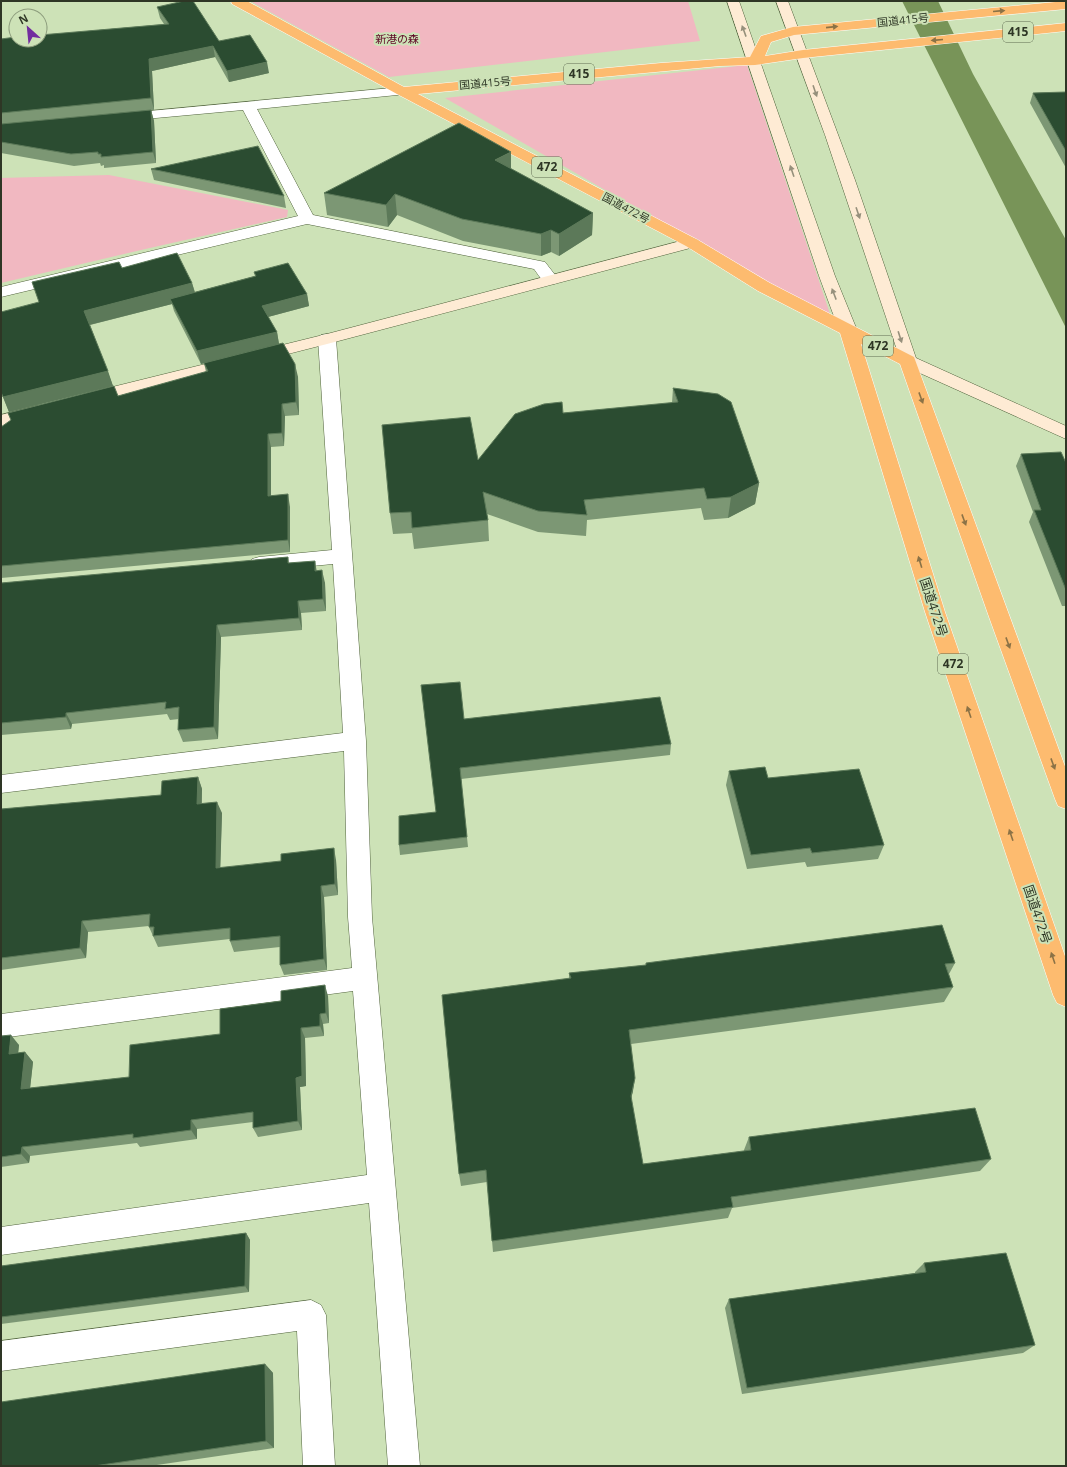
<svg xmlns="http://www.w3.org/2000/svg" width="1067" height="1467" viewBox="0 0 1067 1467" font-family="'Open Sans','Noto Sans JP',sans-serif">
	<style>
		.green { fill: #f1b8c1 }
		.water { fill: #789458 }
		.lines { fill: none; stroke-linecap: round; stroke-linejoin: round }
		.street-casing { stroke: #51633d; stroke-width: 1 }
		.secondary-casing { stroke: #51633d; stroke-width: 1 }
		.highway-casing { stroke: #fff; stroke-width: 1 }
		.street { fill: #fff; fill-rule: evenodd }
		.secondary { fill: #feebd4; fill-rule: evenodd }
		.highway { fill: #fdbb6f; fill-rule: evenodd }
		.wall { fill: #7c9774 }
		.shaded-wall { fill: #5c7959 }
		.building { fill: #2b4c31; stroke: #5c7959 }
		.oneway { fill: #8b7246 }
		.oneway2 { fill: #96907c }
		.labels { text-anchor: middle; stroke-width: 4; stroke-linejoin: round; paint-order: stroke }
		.far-street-label { font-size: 11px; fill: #2e3625; stroke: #cde2b7 }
		.far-park-label { font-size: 11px; fill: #5e0524; stroke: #cde2b7 }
		.shield { fill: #cde2b7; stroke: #5e6a51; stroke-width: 1 }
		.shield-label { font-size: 12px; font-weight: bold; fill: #2e3625 }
		.street-label { font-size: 13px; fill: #2e3625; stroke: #cde2b7 }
	</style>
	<rect width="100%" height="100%" fill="#cde2b7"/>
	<!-- green -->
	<path class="green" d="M250,1h438l12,40 -311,36z
		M747,65l85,255 -387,-222z
		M109,175l179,35 -1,7 -146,33 -140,33v-105z"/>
	<!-- water -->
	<path class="water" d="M902,1h36l35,73 93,166v88z"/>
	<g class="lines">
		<!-- street casing -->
		<g class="street-casing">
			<path id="street" d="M402,87l5,1 2,3 -2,3 -150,15 56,106 232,47 14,18 -2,3c-13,4 -16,-5 -23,-14l-227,-45 -306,73v-10l297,-71 -55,-106 -120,11 -5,-1 -2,-3 2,-3z
				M327,334l6,1 3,4 30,402 6,176 48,549h-32l-19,-263 -368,52v-28l366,-52 -14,-184 -352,47v-24l351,-46 -4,-51 -4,-166 -343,42v-18l342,-42 -10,-169 -74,7 -7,-2 -3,-5 3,-5 7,-2 73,-7 -14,-211 3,-4z
				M311,1300l10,5 5,10 9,151h-32l-6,-135 -296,40v-30z"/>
		</g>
		<!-- secondary casing -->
		<g class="secondary-casing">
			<path id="secondary" d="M727,1h12l96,275 22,54 -3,4 -6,1 -6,-1 -3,-4 -20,-54z
				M776,1h12l67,179 61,178 150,68v13l-164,-74 -77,-230z
				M692,238l6,2 2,3 -2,3 -371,98 -239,61 -6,-2 -3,-4 3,-4 6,-2 239,-59z
				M39,405l6,2 3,4 -3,4 -44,12v-12z"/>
		</g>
		<!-- highway casing -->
		<g class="highway-casing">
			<path id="highway" d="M231,1h16l157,86 257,-24 89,-6 11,-21 32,-9 273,-26v8l-272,26 -23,7 -6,14 38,-6 263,-27v8l-263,27 -48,7 -35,1 -302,28 280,146 72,43 144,74 152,412v40l-8,-3 -3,-7 -66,-182 -89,-253 -39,-20 84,268 121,347v48l-9,-4 -4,-8 -128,-383 -85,-279 -82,-42 -72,-45 -289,-152 -165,-90z"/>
		</g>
		<!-- street -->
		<use href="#street" class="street"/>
		<!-- secondary -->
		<use href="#secondary" class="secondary"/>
		<!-- highway -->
		<use href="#highway" class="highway"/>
	</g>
	<!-- wall -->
	<path class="wall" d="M157,7l62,34 50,32 -40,9 -14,-25 -63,14 2,39h-3l3,11 2,42 -52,5v-3l-3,1 -1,-3 -26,3 -73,-13v-114l163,-15 -4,-6z
		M1066,92v76l-36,-65 3,-10z
		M151,169l133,27 2,12 -132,-28z
		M511,169l82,44 -1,22 -33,21 -8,-4 -10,4 -78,-15 -66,-26 -9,12 -61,-12 -3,-22z
		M122,268l70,15 3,9 60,-16 -1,-4 53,22 2,12 -41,11 9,15 2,12 19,33 1,38 -14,1 -1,30 -13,1v49l19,11v45l-289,26v-151l117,-31 88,-24 -2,-9 73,-18 -76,19 -27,-53 -2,-7 -82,21 23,61 -104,26 -6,-15 36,-95z
		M673,388l86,95 -4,21 -27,14 -24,2 -3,-12 -114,12 -1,16 -48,-4 -51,-18 1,6 1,21 -75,8 -2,-16 -19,1 -3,-21 88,-53 85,-47 109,-10z
		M1021,454l45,9v143h-4l-33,-84 4,-10 -17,-46z
		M288,557l1,6 28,8 8,12 1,28 -25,2 1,17 -81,7 -3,102 -35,3 -5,-12 1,-11 -9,1 -3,-6 -95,10 -1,5 -70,6v-152z
		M464,719l207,25 -1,11 -209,24 7,68 -68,8 -1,-10 37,-33z
		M729,771l39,7 116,67 -6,14 -71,8 -2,-5 -58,7 -21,-84z
		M198,777l4,12v14l20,10 -2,55 116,-8 2,35 -14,2 3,73 -43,5 -4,-10v-18l-46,5 -4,-11v-2l-72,8 -9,-20v-1l-61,6 -2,26 -85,12v-161l160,-14z
		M646,963h309l-6,11 4,13 -9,15 -313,42 2,47 -2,8 12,65 101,-13v-1l5,-13 242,22 -11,12 -248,37 -4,10 -235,34 -6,-70 -26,4 -2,-12 110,-195v-6l77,-8z
		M328,996l1,27 -6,1 1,12 -19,2 1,48 -6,1 2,43 -44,7 -5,-9v-6l-56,7v10l-57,8 -3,-4 -107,13 -1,7 -28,4v-131l18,9 -1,8 7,-1 8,10 -3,26 99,-11 91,-43z
		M246,1233l4,7 -1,52 -248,32v-58z
		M924,1263l111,82 -12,8 -281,41 -17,-86 4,-9 186,-26v-1z
		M265,1364l8,9 1,75 -124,18h-149z"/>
	<!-- shaded-wall -->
	<path class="shaded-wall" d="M213,46l2,11 -63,14 2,39 -3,-12 -2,-39z
		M267,62l2,11 -40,9 -2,-11z
		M151,110l3,11 2,42 -3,-11z
		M511,152v21l-16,-13z
		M395,194l2,21 -9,12 -2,-22z
		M593,213l-1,22 -33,21v-22z
		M551,230v22l-10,4v-22z
		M192,283l4,14 -26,2 2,5 -83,21 -5,-14z
		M307,294l2,12 -45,12 -2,-12z
		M277,332l2,12 -78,20 -4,-13z
		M295,364l3,13 1,38 -3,-13z
		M108,371l5,15 -104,26 -6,-15z
		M282,404l3,12 -1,30 -2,-13z
		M268,434l3,13v61l-3,-12z
		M759,483l-4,21 -27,14 3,-21z
		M288,494l2,13v45l-2,-12z
		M315,561l2,12 -2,-2z
		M322,570l3,13 1,28 -3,-12z
		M298,601l3,12 1,17 -3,-12z
		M217,625l4,12 -3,102 -4,-12z
		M66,713l6,11 -1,5 -5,-12z
		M198,777l4,12 -1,27 -4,-12z
		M217,802l5,11 -2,66 -4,-11z
		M334,848l2,12 2,35 -3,-11z
		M321,886l3,11 3,73 -3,-11z
		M82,921l6,11 -2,26 -6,-10z
		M325,985l3,11 1,27 -3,-10z
		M320,1014l3,10 1,12 -4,-10z
		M301,1028l4,10 1,48 -6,1 2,43 -4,-9 -2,-43z
		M11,1035l8,10 -2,19 -8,-10z
		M25,1052l8,10 -4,36 -8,-9z
		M635,1078l-2,13 -5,19 3,-14z
		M191,1120l6,9v10l-6,-9z
		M22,1147l8,9 -1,7 -8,-9z
		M246,1233l4,7 -1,52 -4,-6z
		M265,1364l8,9 1,75 -8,-7z"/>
	<!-- building -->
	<path class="building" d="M184,1h9l26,40 31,-6 17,27 -40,9 -14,-25 -64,13 2,39 -150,15v-74l15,-2v3h24v-5l129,-11 -12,-17z
		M1066,92v59l-33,-58z
		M151,110l2,42 -52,5v-3h-3v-2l-27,2 -70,-12v-18z
		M459,123l52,29 -16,8 98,53 -34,21 -8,-4 -10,4 -79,-15 -67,-25 -9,11 -62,-12z
		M258,146l26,50 -133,-27z
		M177,253l15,30 -108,28 24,60 -105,26 -2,-5v-80l38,-10 -7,-20 87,-20 3,6z
		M288,263l19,31 -45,12 15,26 -80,19 -27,-52 86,-23 -2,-4z
		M283,343l12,21 1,38 -14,2v29l-14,1v62l20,-2v46l-287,26v-139l10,-7 -3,-7 106,-27 4,10 90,-25 -4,-8z
		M673,388l45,6 13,8 28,81 -28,14 -24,2 -3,-11 -120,12 3,15 -49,-4 -55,-19 5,28 -76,8 -1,-16 -21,1 -8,-88 88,-8 8,43 37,-46 29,-10 18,-2 1,11 115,-11z
		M1061,452l5,11v127l-32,-80h7l-20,-56z
		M288,557v6l27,-2v10l7,-1 1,29 -25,2 1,17 -82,7 -3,102 -36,3 1,-23 -14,2 1,-7 -100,11v4l-65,6v-140z
		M460,682l4,37 196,-22 11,47 -211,24 7,69 -68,8v-29l37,-4 -15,-127z
		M765,767l3,11 91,-9 25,76 -72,8 -2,-5 -59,7 -22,-84z
		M198,777l-1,27 20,-2 -1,66 65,-7v-7l53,-6 1,36 -14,2 3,73 -44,6v-29l-50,5v-13l-77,8 1,-9h-5l1,-13 -68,7 -2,27 -79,10v-149l160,-14 1,-14z
		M942,925l13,38 -10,1 8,23 -324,43 6,48 -4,18 12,68 108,-14 -2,-13 226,-29 16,51 -260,38 2,10 -241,34 -6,-71 -27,4 -17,-179 129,-17 -2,-5 77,-8v-2z
		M325,985l1,28 -6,1v12l-19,2 1,48 -6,2 2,43 -45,7v-16l-62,8v10l-58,8v-4l-111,13 -1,7 -20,3v-121l10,-1 -2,19 16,-2 -4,37 108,-12 1,-32 90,-11v-25l61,-8v-10z
		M246,1233l-1,53 -244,31v-51z
		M1006,1253l29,92 -288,43 -18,-89 197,-27 -2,-9z
		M265,1364l1,77 -172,25h-93v-64z"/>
	<!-- one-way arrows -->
	<defs><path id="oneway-solid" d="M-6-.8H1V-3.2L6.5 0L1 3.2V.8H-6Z"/></defs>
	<g class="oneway">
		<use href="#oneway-solid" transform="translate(999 11) rotate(-5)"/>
		<use href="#oneway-solid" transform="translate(832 27) rotate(-6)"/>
		<use href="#oneway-solid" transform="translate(937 40) rotate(175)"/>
		<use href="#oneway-solid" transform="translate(921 398) rotate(70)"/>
		<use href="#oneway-solid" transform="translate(964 520) rotate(70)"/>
		<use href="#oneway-solid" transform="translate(920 562) rotate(-107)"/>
		<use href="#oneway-solid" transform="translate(1008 643) rotate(70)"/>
		<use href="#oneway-solid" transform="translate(969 712) rotate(-109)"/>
		<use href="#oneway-solid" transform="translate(1053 764) rotate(70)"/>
		<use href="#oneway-solid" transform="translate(1011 835) rotate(-109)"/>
		<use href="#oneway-solid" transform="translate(1053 958) rotate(-109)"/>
	</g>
	<g class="oneway2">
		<use href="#oneway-solid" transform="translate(744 31) rotate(-110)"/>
		<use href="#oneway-solid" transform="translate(815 91) rotate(71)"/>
		<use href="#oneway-solid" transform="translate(792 171) rotate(-109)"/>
		<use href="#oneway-solid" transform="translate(858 213) rotate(71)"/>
		<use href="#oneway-solid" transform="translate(834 294) rotate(-111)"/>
		<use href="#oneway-solid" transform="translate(900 337) rotate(72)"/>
	</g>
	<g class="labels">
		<!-- far-street labels -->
		<g class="far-street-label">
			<text transform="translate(903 20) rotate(-6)" y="4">国道415号</text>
			<text transform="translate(485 83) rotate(-5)" y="4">国道415号</text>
			<text transform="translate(626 208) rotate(28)" y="4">国道472号</text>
		</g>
		<!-- far-park labels -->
		<g class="far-park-label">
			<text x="397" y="43">新港の森</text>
		</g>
		<!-- shield labels -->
		<g class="shield">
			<rect x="1003" y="22" width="30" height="20" rx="3"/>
			<rect x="564" y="64" width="30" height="20" rx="3"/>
			<rect x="532" y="157" width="30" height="20" rx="3"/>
			<rect x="863" y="336" width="30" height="20" rx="3"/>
			<rect x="938" y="654" width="30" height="20" rx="3"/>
		</g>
		<g class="shield-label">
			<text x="1018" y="36">415</text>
			<text x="579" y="78">415</text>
			<text x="547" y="171">472</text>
			<text x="878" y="350">472</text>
			<text x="953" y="668">472</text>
		</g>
		<!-- street labels -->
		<g class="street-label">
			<text transform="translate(934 607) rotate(72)" y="5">国道472号</text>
			<text transform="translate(1038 914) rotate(71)" y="5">国道472号</text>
		</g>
	</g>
	<!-- border -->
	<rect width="1067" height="1467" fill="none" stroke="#2e3625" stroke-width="4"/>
	<!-- north arrow -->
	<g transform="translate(28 28) rotate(333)"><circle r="19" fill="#cde2b7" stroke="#8d9d7d"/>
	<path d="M0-3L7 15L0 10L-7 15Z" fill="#722c9f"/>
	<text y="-6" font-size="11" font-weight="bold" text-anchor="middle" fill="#2e3625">N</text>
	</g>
</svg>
